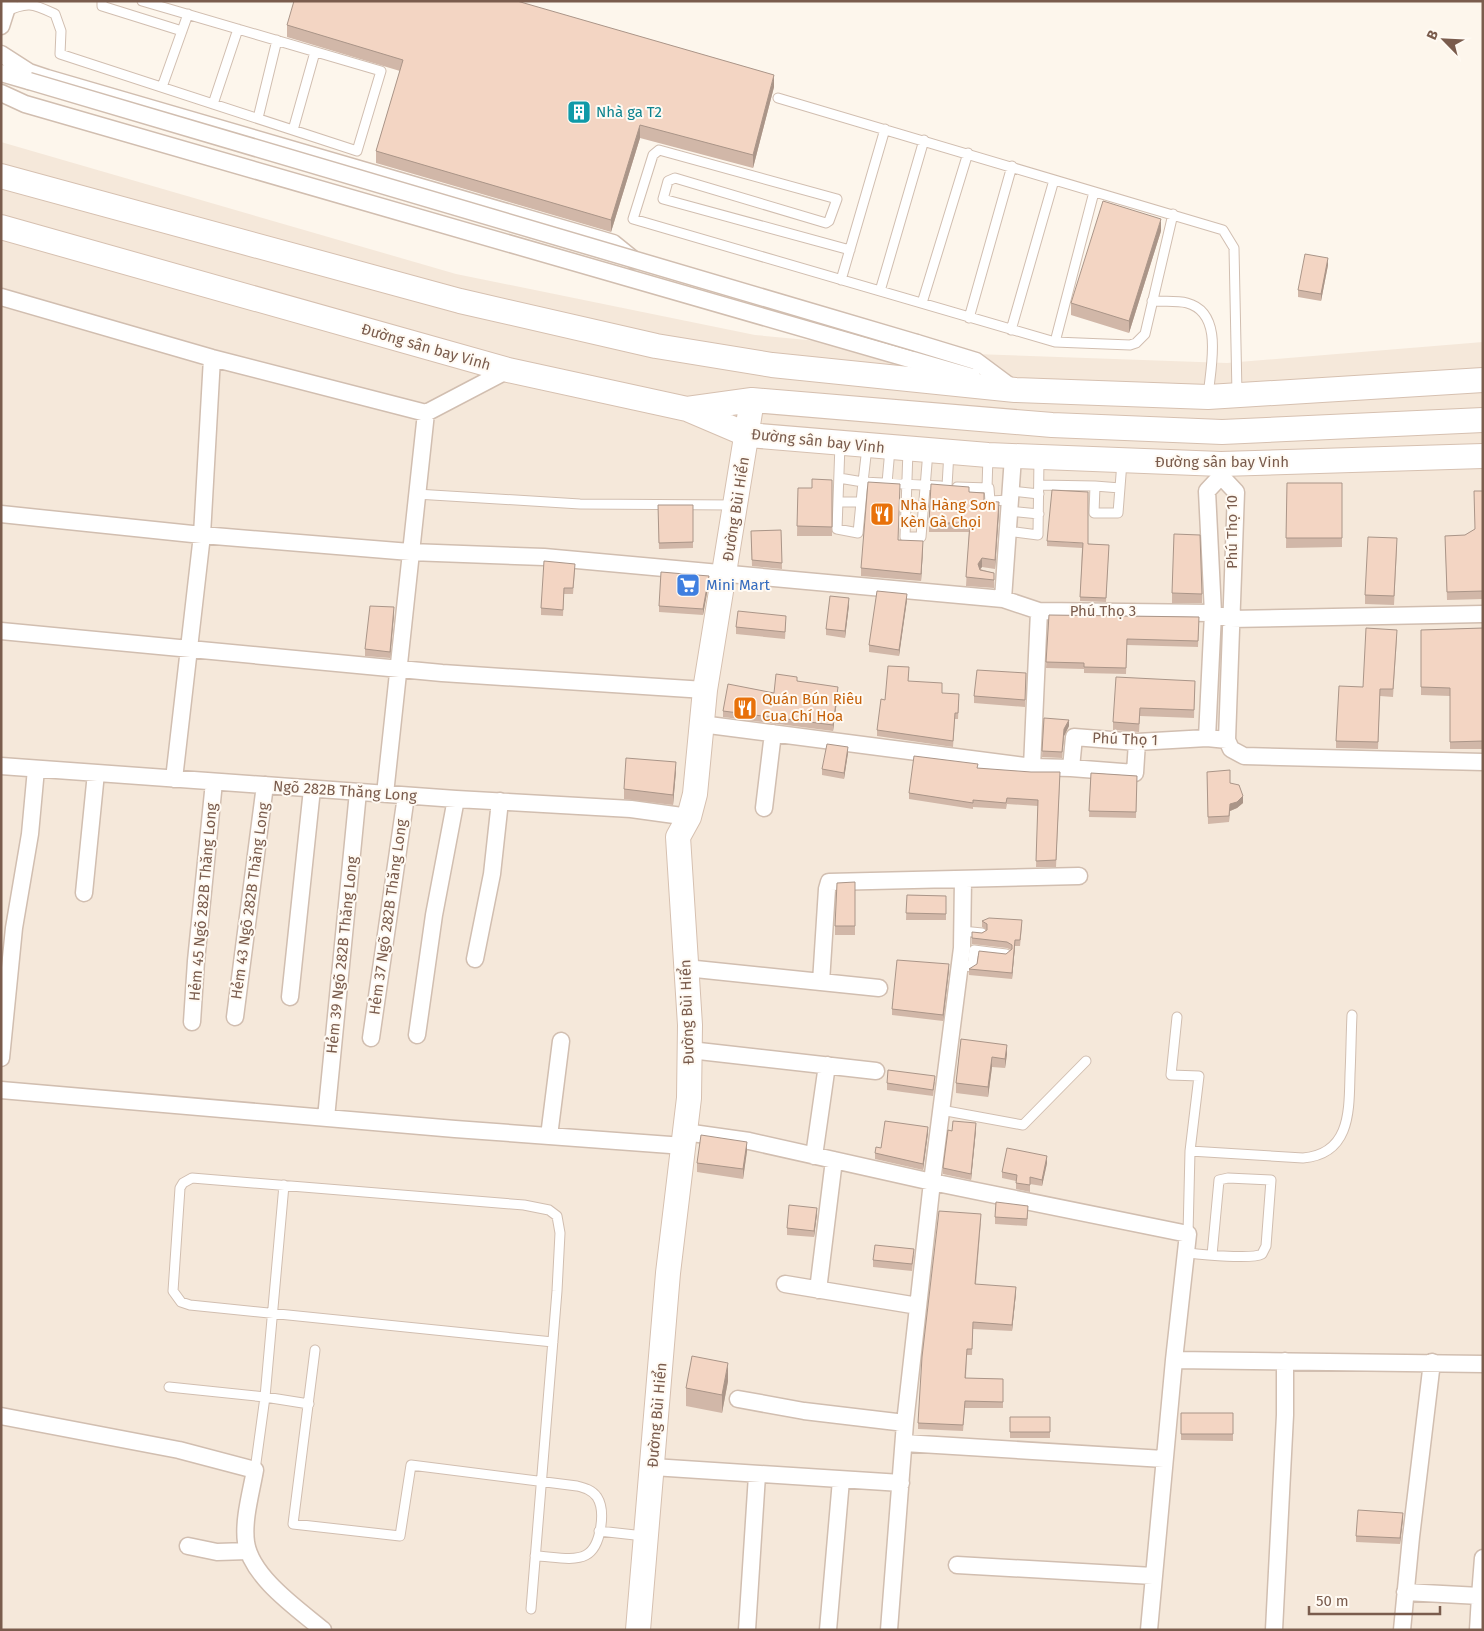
<svg xmlns="http://www.w3.org/2000/svg" width="1484" height="1631" viewBox="0 0 1484 1631" font-family="'Fira Sans',sans-serif">
	<style>
		.residential { fill: #f5e8da }
		.lines { fill: none; stroke-linecap: round; stroke-linejoin: round }
		.lane-casing { stroke: #d1beb0; stroke-width: 11 }
		.street-casing { stroke: #d1beb0; stroke-width: 19 }
		.secondary-casing { stroke: #d6c0b0; stroke-width: 26 }
		.lane { stroke: #fff; stroke-width: 9 }
		.street { stroke: #fff; stroke-width: 16 }
		.secondary { stroke: #fff; stroke-width: 24 }
		.street-bridge-casing { stroke: #d1beb0; stroke-width: 19; stroke-linecap: butt }
		.street-bridge { stroke: #fff; stroke-width: 16 }
		.wall { fill: #d1b7a8 }
		.shaded-wall { fill: #aa9588 }
		.building { fill: #f3d5c3; stroke: #aa9588 }
		.labels { text-anchor: middle; stroke-width: 4; stroke-linejoin: round; paint-order: stroke }
		.culture-label { font-size: 15px; fill: #0d838f; stroke: #fffaf3; text-anchor: start }
		.street-label { font-size: 15px; fill: #7a5c4d; stroke: #fffaf3 }
		.food-label { font-size: 15px; fill: #c56008; stroke: #fffaf3; text-anchor: start }
		.shop-label { font-size: 15px; fill: #366cbe; stroke: #fffaf3; text-anchor: start }
	</style>
	<rect width="100%" height="100%" fill="#fdf6ec"/>
	<!-- residential -->
	<path class="residential" d="M1,142l455,132 299,61 191,18 281,10 256,-21v1288h-1482z"/>
	<g class="lines">
		<!-- lane casing -->
		<g class="lane-casing">
			<path id="lane" d="M102,1v5l80,25
				M5,12c23,-11 28,-8 50,2l6,17 -1,23 297,97 24,-80 -239,-70
				M162,87l26,-73
				M778,98l445,132 11,18 3,146
				M213,104l25,-75
				M258,118l19,-78
				M293,130l22,-78
				M850,250l-187,-51 5,-18 7,-3 151,45 3,-2 8,-22 -178,-49 -6,5 -20,64 422,123 75,3 6,-2 9,-9 28,-120
				M841,280l44,-151
				M880,291l44,-151
				M1152,301c10,1 24,-1 35,2 38,10 23,66 21,94
				M922,303l46,-150
				M969,318l43,-152
				M1011,330l43,-150
				M1055,342l39,-150
				M840,444l-3,85 21,4 5,-51 78,4
				M908,450l-3,87h16l7,-86
				M839,478l24,4 4,-35
				M887,483l3,-34
				M1039,485l56,1 -1,27h24l4,-51
				M947,486l2,-34
				M1095,486l25,2
				M957,487l32,1 1,13 20,-1
				M987,488l1,-32
				M1011,491l28,3
				M416,494l164,10 153,1
				M838,502h23
				M1009,511l30,3
				M1007,531l31,4 1,-77
				M962,931l20,2
				M960,965l12,2 2,-17 32,4
				M1177,1017l-6,58 28,1 -9,75 -2,83
				M941,1110l82,15 63,-64
				M1190,1151l113,7c48,-4 46,-48 47,-84 1,-20 1,-39 2,-59
				M1186,1253c15,1 65,7 76,1l4,-8 5,-66 -43,-2 -9,2 -7,75
				M315,1350l-22,174 107,12 11,-71 166,21c8,2 15,4 20,11 9,14 4,50 -11,58 -13,7 -36,1 -51,1
				M169,1387l96,10 44,7
				M255,1470l10,-73 19,-212
				M599,1531l45,5
				M531,1609l26,-318 3,-58 -3,-17 -8,-6 -25,-5 -332,-27 -9,5 -3,5 -7,103 8,11 9,3 363,37"/>
		</g>
		<!-- street casing -->
		<g class="street-casing">
			<path id="street" d="M1,26l8,-25
				M1,54l28,18 18,6 566,165 21,17
				M1,73l28,8
				M1,93l24,11 947,273
				M1,297l211,61 214,55
				M917,343l59,18 39,29
				M1221,476l15,16 -9,248
				M1,514l201,21 208,17 134,5 459,42 36,12 174,2 17,6 253,-5
				M1003,599l10,-142
				M1,631l441,42 263,17
				M701,724l331,43 39,1 3,-31 63,5 70,-4 20,2 4,9 13,7 239,6
				M1207,738l6,-125 -6,-122 14,-15
				M1,766l455,33 175,10 58,8
				M1032,767l7,-156
				M1071,768l64,5 2,-31
				M174,779l28,-244 10,-177
				M385,794l41,-381 82,-43
				M764,808l9,-75
				M84,893l12,-120
				M475,959l17,-85 8,-73
				M686,968l193,20
				M821,982l6,-93 2,-7 250,-6
				M290,997l22,-208
				M235,1017l30,-232
				M192,1022l4,-61 18,-179
				M417,1035l17,-120 22,-116
				M371,1038l35,-242
				M690,1050l186,21
				M1,1058l13,-130 16,-94 6,-65
				M1,1090l454,39 229,17
				M326,1118l32,-326
				M685,1132l64,9 183,41 256,52 -14,126 -25,270
				M549,1136l12,-95
				M814,1156l13,-91
				M785,1284l133,22
				M818,1290l16,-130
				M1174,1360l309,4
				M738,1399l66,12 101,12
				M1,1416l178,34 76,20c-4,23 -12,50 -9,72 5,35 52,67 77,88
				M904,1443l260,16
				M653,1467l248,16
				M188,1546l29,6 31,-1
				M957,1565l196,11
				M1405,1592l75,4 3,-38
				M747,1630l10,-155
				M828,1630l13,-150
				M889,1630l16,-207 27,-241 30,-234 1,-69
				M1274,1630l11,-215v-54
				M1402,1630l9,-93 21,-175
				M1478,1630l2,-34"/>
		</g>
		<!-- secondary casing -->
		<g class="secondary-casing">
			<path id="secondary" d="M1,176l459,125 196,45 116,19 243,25 193,7 275,-17
				M1,227l507,143 179,39 61,26 240,20 233,9 262,-8
				M687,409l65,-9 300,25 170,7 261,-12
				M638,1630l30,-357 21,-175 1,-73 -12,-188 11,-20 6,-23 10,-104 47,-290"/>
		</g>
		<!-- lane -->
		<use href="#lane" class="lane"/>
		<!-- street -->
		<use href="#street" class="street"/>
		<!-- secondary -->
		<use href="#secondary" class="secondary"/>
		<!-- street-bridge casing -->
		<g class="street-bridge-casing">
			<path id="street-bridge" d="M29,81l888,262"/>
		</g>
		<!-- street-bridge -->
		<use href="#street-bridge" class="street-bridge"/>
	</g>
	<!-- wall -->
	<path class="wall" d="M287,25l487,62 -21,81 -113,-30 -29,94 -235,-69v-12l24,-80 -113,-34z
		M1161,231l-32,102 -58,-18v-12z
		M1328,265l-7,36 -23,-4v-7z
		M832,480v56h-35l1,-48h14z
		M1287,483h55v64l-56,1z
		M1483,491v108l-36,1 -2,-64 20,-1 10,-6z
		M969,492l30,19 -4,58 -13,-2 -2,2 14,4v15l-28,-2 3,-54h-40v-9z
		M658,505h35v43l-34,1z
		M781,530l1,39 -30,-3 -1,-35z
		M898,540l25,9 -2,32 -60,-5v-8z
		M1047,541l62,4 -3,57 -26,-1 2,-53 -35,-2z
		M1397,548l-3,57 -29,-1v-9z
		M575,570l-2,24h-9l-1,22 -22,-1v-7z
		M709,582l-6,33 -44,-3v-6z
		M1172,593l30,1v9h-30z
		M907,600l-8,56 -30,-4v-7z
		M849,605l-4,33 -19,-3v-6z
		M394,614l-4,44 -25,-2v-7z
		M1049,615l150,2 -1,30 -71,-2 -1,29 -42,-1v-4l-38,-1z
		M786,622l-1,17 -49,-5v-7z
		M1483,628v121h-33v-53l-29,-1v-65z
		M1397,638l-4,59 -13,-1 -2,53 -42,-1v-7l27,-54z
		M909,673l-1,8 51,19 -1,19h-3l-2,28 -76,-11v-6l8,-30z
		M1026,673l-1,34 -51,-4v-7z
		M797,681l41,12 -5,38 -110,-14v-6l51,-18z
		M1195,681l-1,37 -54,-2 -1,16 -26,-2v-8z
		M1044,718l25,8 -5,10 -2,22 -20,-1z
		M848,753l-4,26 -22,-4v-6z
		M978,768l82,10 -4,89h-20l2,-61 -31,-2 -1,5 -33,-2v2l-64,-10v-6z
		M676,771l-3,34 -49,-6v-10z
		M1207,772l23,11 13,20 -6,5 -7,3 -1,11 -21,2z
		M1091,773l46,3 -1,42 -47,-1z
		M855,882v53h-20v-9z
		M907,895l39,1v24h-40z
		M982,921l40,5 -2,20h-5l-3,33 -43,-4v-6l37,-15 5,-4 -4,-2 -35,-4v-6l15,-8 -5,-3z
		M949,970l-6,51 -51,-6v-6z
		M961,1039l46,15 -2,14 -13,-1 -4,30 -32,-4v-10z
		M935,1082l-2,14 -46,-6v-7z
		M976,1130l-5,50 -28,-6v-6z
		M928,1133l-5,37 -48,-11v-6z
		M747,1151l-4,28 -46,-7v-9z
		M1047,1163l-5,23 -12,-2v8l-14,-3v-8l-14,-3v-6z
		M1028,1212l-1,14 -32,-2v-7z
		M817,1214l-3,23 -27,-2v-7z
		M981,1221l-5,63 40,9 -4,38 -39,-2 -1,26h-5l-1,23 37,1v29h-38l-2,23 -45,-2v-6z
		M914,1255l-2,16 -39,-4v-7z
		M728,1381l-6,32 -36,-7v-18z
		M1181,1413h52v28l-52,-1z
		M1010,1417h40v21h-40z
		M1403,1519l-3,25 -44,-2v-6z"/>
	<!-- shaded-wall -->
	<path class="shaded-wall" d="M774,75v12l-21,81v-13z
		M640,125v13l-29,94v-12z
		M1161,219v12l-32,102v-12z
		M1328,258v7l-7,36v-7z
		M999,502v9l-4,58v-9z
		M923,541v8l-2,32v-7z
		M982,558v9l-4,5v-8z
		M709,576v6l-6,33v-6z
		M907,594v6l-8,56v-6z
		M849,598v7l-4,33v-7z
		M394,607v7l-4,44v-6z
		M838,687v6l-5,38v-6z
		M1069,720v6l-5,10 -2,22 2,-29z
		M848,747v6l-4,26v-6z
		M676,762v9l-3,34v-10z
		M1243,796v7l-6,5 -7,3 -1,11 1,-18z
		M1015,940v6l-3,33v-6z
		M949,964v6l-6,51v-6z
		M1007,1045v9l-2,14v-9z
		M992,1057v10l-4,30v-10z
		M976,1123v7l-5,50v-6z
		M928,1127v6l-5,37v-6z
		M747,1142v9l-4,28v-10z
		M1047,1156v7l-5,23v-6z
		M817,1208v6l-3,23v-6z
		M1016,1287v6l-4,38v-6z
		M728,1363v18l-6,32v-18z
		M1403,1513v6l-3,25v-6z"/>
	<!-- building -->
	<path class="building" d="M294,1h223l257,74 -21,80 -113,-30 -29,95 -235,-69 27,-91 -116,-35z
		M1103,201l58,18 -32,102 -58,-18z
		M1305,254l23,4 -7,36 -23,-4z
		M812,479l20,1v47l-35,-1 1,-38h14z
		M868,482l32,2 -2,56 25,1 -2,33 -60,-6z
		M1287,483h55v55h-56z
		M931,484l38,3v5l15,1v8l15,1 -4,58 -13,-2 -4,6 2,6 14,3v7l-28,-3 4,-54h-41z
		M1052,490l36,2v52l21,1 -3,53 -26,-1 3,-54 -36,-2z
		M1474,491h9v100l-36,1 -2,-56 20,-1 10,-6z
		M658,505h35v37l-34,1z
		M781,530l1,33 -30,-3 -1,-29z
		M1174,534l26,1 2,59 -30,-1z
		M1368,537l29,1 -3,58 -29,-1z
		M544,561l31,3 -2,24h-9l-1,22 -22,-2z
		M661,572l48,4 -6,33 -44,-3z
		M877,591l30,3 -8,56 -30,-5z
		M830,596l19,2 -4,33 -19,-2z
		M370,606l24,1 -4,45 -25,-3z
		M738,611l48,5 -1,16 -49,-5z
		M1049,615l150,2 -1,24 -71,-2 -1,29 -42,-1v-4l-38,-1z
		M1366,628l31,2 -4,59h-13l-2,53 -42,-1 3,-55 24,1z
		M1483,628v113l-33,1v-54l-29,-1v-57z
		M888,666l21,1 -1,14 34,2v10l17,1 -1,19h-3l-2,28 -76,-11 4,-31 4,1z
		M977,670l49,3 -1,27 -51,-4z
		M776,674l21,3v4l41,6 -5,38 -110,-14 5,-27 46,9z
		M1116,677l79,4 -1,29 -54,-2 -1,16 -26,-2z
		M1044,718l25,2 -5,9 -2,23 -20,-1z
		M827,744l21,3 -4,26 -22,-4z
		M914,756l64,8 -1,4 54,4h29l-4,88 -20,1 2,-61 -31,-2 -1,5 -33,-3v3l-64,-10z
		M626,758l50,4 -3,33 -49,-6z
		M1230,770v13l9,2 4,11 -6,6 -7,2 -1,12 -21,1 -1,-45z
		M1091,773l46,3 -1,36 -47,-1z
		M855,882v44h-20l2,-43z
		M907,895l39,1v18l-40,-1z
		M989,918l33,2 -2,20h-5l-3,33 -43,-4 8,-5 2,-13 27,3 6,-5v-4l-5,-3 -35,-4v-6l10,1 5,-3v-6l-5,-3z
		M897,960l52,4 -6,51 -51,-6z
		M961,1039l46,6 -2,14 -13,-2 -4,30 -32,-4z
		M888,1070l47,6 -2,14 -46,-7z
		M885,1121l43,6 -5,37 -48,-11 1,-6 5,1z
		M953,1121l23,2 -5,51 -28,-6 5,-38 4,1z
		M701,1135l46,7 -4,27 -46,-6z
		M1007,1148l40,8 -5,24 -12,-3v8l-14,-2 1,-8 -15,-3z
		M996,1202l32,4 -1,13 -32,-2z
		M789,1205l28,3 -3,23 -27,-3z
		M939,1211l42,3 -6,70 41,3 -4,38 -39,-3 -1,27h-5l-2,29 38,1v23l-38,-1 -2,24 -45,-2 4,-66z
		M875,1245l39,4 -2,15 -39,-4z
		M692,1356l36,7 -6,32 -36,-7z
		M1181,1413h52v21h-52z
		M1010,1417h40v15h-40z
		M1358,1510l45,3 -3,25 -44,-2z"/>
	<!-- icons -->
	<defs>
		<g id="building-square" transform="scale(1.25)"><rect x="-9" y="-9" width="18" height="18" rx="4" fill="#0f9aa8" stroke="#fffaf3"/><path d="M-4-6H4V6H1V3H-1V6H-4ZM-2.5-4.3h1.7v1.8h-1.7ZM.8-4.3h1.7v1.8H.8ZM-2.5-1h1.7V.8h-1.7ZM.8-1h1.7V.8H.8Z" fill="#fff"/></g>
		<g id="restaurant-square" transform="scale(1.25)"><rect x="-9" y="-9" width="18" height="18" rx="4" fill="#e8710a" stroke="#fffaf3"/><path d="M-5-6h1v4h1v-4h1v4h1v-4h1v5L-1.5 .5V6h-2V.5L-5-1ZM5-6V6H3V1.5H1.5Q1.5-4 5-6Z" fill="#fff"/></g>
		<g id="supermarket-square" transform="scale(1.25)"><rect x="-9" y="-9" width="18" height="18" rx="4" fill="#3f7fe0" stroke="#fffaf3"/><path d="M-6-5.5h2.5l.6 2H6L4.5 2H-2.5L-4.4-4H-6ZM-1.5 3.2a1.3 1.3 0 1 0 .1 0ZM3 3.2a1.3 1.3 0 1 0 .1 0Z" fill="#fff"/></g>
	</defs>
	<g fill-rule="evenodd">
		<use href="#building-square" x="579" y="112"/>
		<use href="#restaurant-square" x="882" y="514"/>
		<use href="#supermarket-square" x="688" y="585"/>
		<use href="#restaurant-square" x="745" y="708"/>
	</g>
	<g class="labels">
		<!-- culture labels -->
		<g class="culture-label">
			<text x="596" y="117">Nhà ga T2</text>
		</g>
		<!-- street labels -->
		<g class="street-label">
			<text transform="translate(426 347) rotate(16)" y="5">Đường sân bay Vinh</text>
			<text transform="translate(818 441) rotate(6)" y="5">Đường sân bay Vinh</text>
			<text x="1222" y="467">Đường sân bay Vinh</text>
			<text transform="translate(736 509) rotate(-81)" y="5">Đường Bùi Hiển</text>
			<text transform="translate(1232 532) rotate(-90)" y="5">Phú Thọ 10</text>
			<text x="1103" y="616">Phú Thọ 3</text>
			<text transform="translate(1125 739) rotate(2)" y="5">Phú Thọ 1</text>
			<text transform="translate(345 791) rotate(4)" y="5">Ngõ 282B Thăng Long</text>
			<text transform="translate(250 901) rotate(-82)" y="5">Hẻm 43 Ngõ 282B Thăng Long</text>
			<text transform="translate(203 902) rotate(-85)" y="5">Hẻm 45 Ngõ 282B Thăng Long</text>
			<text transform="translate(388 917) rotate(-82)" y="5">Hẻm 37 Ngõ 282B Thăng Long</text>
			<text transform="translate(342 955) rotate(-84)" y="5">Hẻm 39 Ngõ 282B Thăng Long</text>
			<text transform="translate(687 1012) rotate(-92)" y="5">Đường Bùi Hiển</text>
			<text transform="translate(657 1415) rotate(-85)" y="5">Đường Bùi Hiển</text>
		</g>
		<!-- food labels -->
		<g class="food-label">
			<text x="900" y="510">Nhà Hàng Sơn<tspan x="900" dy="17">Kèn Gà Chọi</tspan></text>
			<text x="762" y="704">Quán Bún Riêu<tspan x="762" dy="17">Cua Chí Hoa</tspan></text>
		</g>
		<!-- shop labels -->
		<g class="shop-label">
			<text x="706" y="590">Mini Mart</text>
		</g>
	</g>
	<!-- border -->
	<rect width="1484" height="1631" fill="none" stroke="#7a5c4d" stroke-width="5"/>
	<!-- north arrow -->
	<g transform="translate(1444 40) rotate(294)" stroke="#fffaf3" stroke-width="4" paint-order="stroke">
	<path d="M0-4L9 19L0 12L-9 19Z" fill="#7a5c4d"/>
	<text y="-8" font-size="14" font-weight="bold" text-anchor="middle" fill="#7a5c4d">B</text>
	</g>
	<!-- scale -->
	<path d="M1309 1606v8h131v-8" fill="none" stroke="#7a5c4d" stroke-width="2.5"/>
	<text x="1316" y="1606" font-size="15" fill="#7a5c4d" stroke="#fffaf3" stroke-width="4" paint-order="stroke">50 m</text>
</svg>
